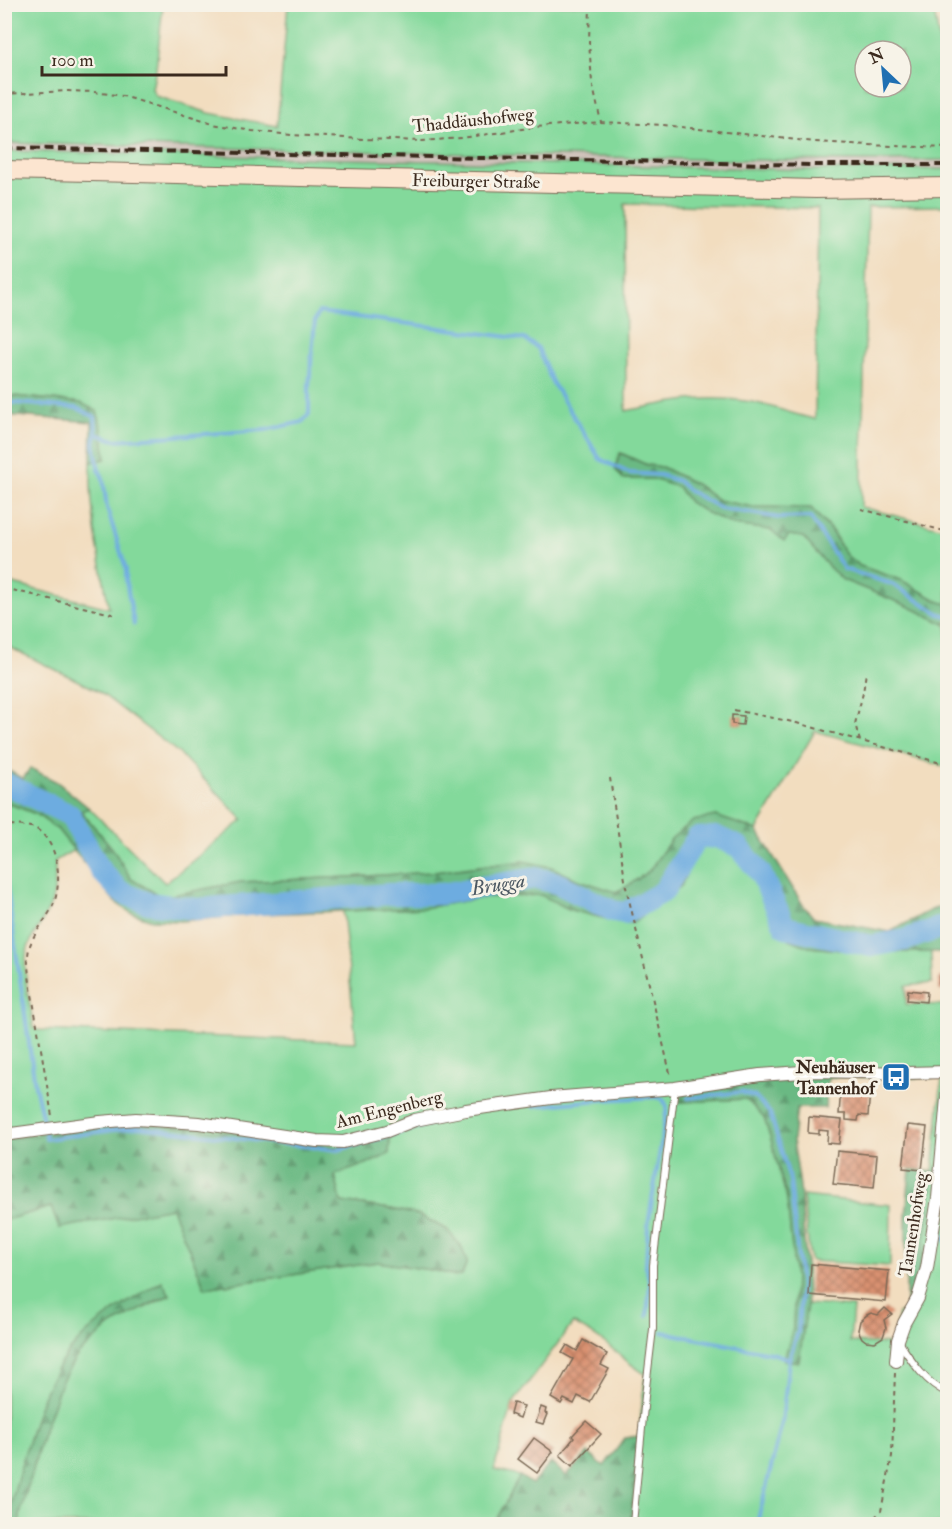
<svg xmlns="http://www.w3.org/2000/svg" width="952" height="1529" viewBox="0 0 952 1529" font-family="'IM FELL Double Pica',serif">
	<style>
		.industrial { fill: #cfc1ba }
		.green { fill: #83d99b; stroke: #5f825c; stroke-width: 1.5; fill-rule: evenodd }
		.forest { fill: url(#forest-firs); stroke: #527250; stroke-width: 1.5 }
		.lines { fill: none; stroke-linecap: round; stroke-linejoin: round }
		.stream { stroke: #6dace0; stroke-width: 4 }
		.river { stroke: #6dace0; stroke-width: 22 }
		.building { fill: url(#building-cross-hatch) }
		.lane-casing { stroke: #7b6956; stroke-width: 8 }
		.street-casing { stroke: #7b6956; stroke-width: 14 }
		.secondary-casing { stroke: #7b6956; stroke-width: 20 }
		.path { stroke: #7b6956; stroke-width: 2; stroke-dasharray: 4.5 4.5; stroke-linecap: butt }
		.lane { stroke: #fff; stroke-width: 6 }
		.street { stroke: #fff; stroke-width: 12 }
		.secondary { stroke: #fce5d0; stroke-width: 18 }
		.rail { stroke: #3b2a1e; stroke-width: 4; stroke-dasharray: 9 4.5; stroke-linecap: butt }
		.labels { text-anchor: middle; stroke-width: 6; stroke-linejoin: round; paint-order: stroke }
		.street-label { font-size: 18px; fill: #3b2a1e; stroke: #f7f3e8 }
		.poi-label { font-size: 18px; font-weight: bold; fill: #3b2a1e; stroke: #f7f3e8; text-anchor: end }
		.water-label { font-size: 20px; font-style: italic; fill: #4c5862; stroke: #f7f3e8 }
	</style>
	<defs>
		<pattern id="forest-firs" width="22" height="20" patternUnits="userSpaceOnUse" patternTransform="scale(1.5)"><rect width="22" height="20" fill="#6ab983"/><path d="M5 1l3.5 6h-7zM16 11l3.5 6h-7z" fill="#58976b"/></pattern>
		<pattern id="building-cross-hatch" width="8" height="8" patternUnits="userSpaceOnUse" patternTransform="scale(1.5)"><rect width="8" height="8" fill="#d99171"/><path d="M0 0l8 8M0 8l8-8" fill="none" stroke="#b1775c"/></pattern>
	</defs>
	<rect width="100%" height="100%" fill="#f7f3e8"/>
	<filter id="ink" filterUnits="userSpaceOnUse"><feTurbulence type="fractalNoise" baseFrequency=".0167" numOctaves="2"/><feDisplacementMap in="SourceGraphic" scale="12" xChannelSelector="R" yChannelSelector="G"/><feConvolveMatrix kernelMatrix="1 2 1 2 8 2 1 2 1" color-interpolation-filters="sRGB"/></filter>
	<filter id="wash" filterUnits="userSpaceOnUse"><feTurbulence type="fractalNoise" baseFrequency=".008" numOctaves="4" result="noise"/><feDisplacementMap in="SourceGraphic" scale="24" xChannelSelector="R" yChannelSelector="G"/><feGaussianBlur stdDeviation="1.35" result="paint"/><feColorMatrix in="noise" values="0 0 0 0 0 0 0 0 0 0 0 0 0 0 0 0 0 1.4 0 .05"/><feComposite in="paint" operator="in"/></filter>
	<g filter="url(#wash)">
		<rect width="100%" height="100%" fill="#f2ddbf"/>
		<!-- industrial -->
		<path class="industrial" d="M5,143l726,17 148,1 68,-1 1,9 -135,1 -808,-19z"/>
		<!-- green -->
		<path class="green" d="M5,4l158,1 -7,64 -4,20 4,7 53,17 68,13 11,-121h645l14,82v73l-68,1 -148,-1 -726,-17zM865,51h36v36h-36z
			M5,151l808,19 134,-1v37l-79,1 -7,300 86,22v75l-9,-3 -37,-21 -41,-14 -14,-11 -14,-24 -21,-23 -58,-1 -36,-7 -20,-15 -35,-18 -15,-2 -26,-12 2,26h30l25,8 11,15 44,23 39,5 17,5 14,2 26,30 14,13 65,26 39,19v142l-132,-36 -58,99 -42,-14 -43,22 -23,33 -23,16 -11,5 -39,-13 -25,-12 -57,-3 -60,8 -84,5 -109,5 -79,15 -31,-18 -19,-31 -32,-38 9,-2 76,75 78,-63 -63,-66 -83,-64 -88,-43 -4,8v-73l104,26c-9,-48 -20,-97 -18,-146l15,-3 -4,-30 -21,-26 -76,-8zM625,204l193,4 -3,211c-21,-4 -42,-13 -63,-17 -46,-8 -81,0 -126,9z
			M4,802l32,12 22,16 16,20 -19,11c0,15 1,31 -5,45 -7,17 -21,31 -24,50 -3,22 5,51 8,73l4,1 318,12 -13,-131 81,-3 63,-11 54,-2 30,15 52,13 58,-37 12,-28 11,-12 15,-2 14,6 16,18 27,53 33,26 43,4 79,1 1,31 -26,3v18l41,1v519h-317l15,-150c-16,-9 -28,-23 -43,-33 -9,-7 -19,-12 -29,-18l-60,80 -19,67 26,6 -26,48h-475l2,-14 23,-80 18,-50 16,-26 33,-29 59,-30 -8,-13c-34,20 -69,40 -94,71 -20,25 -29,53 -38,83 -9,29 -17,59 -24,88h-1v-304l46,-13 8,21 113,-20 33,80 173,-26 59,9 18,5 -7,-46 -29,-15 -28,-6 -50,-7 -6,-27 39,-14 15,-7 1,-18 -52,11 -333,-8zM811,1077l131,1 -14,144 -19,89 -11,2 -4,31 -44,-2 3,-35 -46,-3 -9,58 -14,-2 9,-31 2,-51 -8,-79 -17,-63 -6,-18 -17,-19 -67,3z
			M803,1196l88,9 -1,61 -80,-5z"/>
		<!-- forest -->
		<path class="forest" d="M5,395l76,8 16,8 5,18 4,30 -15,3 1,-40 -87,-7z
			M620,453l27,12 15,2 35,18 20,15 36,7 58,1 20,23 15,24 14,11 41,14 37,21 9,3v21l-39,-19 -65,-26 -14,-13 -26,-30 -14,-2 -5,6 -13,-11 -38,-5 -28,-13 -16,-10 -11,-15 -25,-8h-30l-8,-10z
			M4,768l19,11 7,-11 27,14 32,26 -8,3 31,37 19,31 31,18 79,-15 109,-5 84,-5 89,-11 28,6 25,12 40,13 10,-5 23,-16 23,-33 21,-17 22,-5 42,14 46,75 11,13 76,14 39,-21 18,-7v48h-53l-42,-1 -43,-4 -20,-8 -13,-18 -27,-53 -16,-18 -14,-6 -15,2 -11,12 -12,28 -48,37h-10l-52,-13 -30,-15 -54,2 -63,11 -162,6 -81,7 -29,-1 -21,-7 -16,-11 -57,-72 -22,-16 -31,-12z
			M811,1077h17l-3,31h-28l-4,32 7,46 6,77 1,41 -8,58 -15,-2 9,-31 2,-51 -8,-79 -17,-63 -6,-18 -18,-19 -66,3 3,-9 3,-2 73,-9z
			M135,1123l61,5 142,19 52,-12 -1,19 -15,7 -39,14 6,27 50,7 28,6 28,15 14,16 6,16 -5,13 -7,1 -18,-5 -59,-9 -173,26 -33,-80 -113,20 -8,-21 -46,13v-81z
			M910,1169l24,3 -6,50 -11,70 -11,19v-95z
			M162,1281l8,14 -14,6 -45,24 -33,29 -16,26 -18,50 -23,80 -2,14h-13c7,-29 15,-59 24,-88 9,-30 18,-58 38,-83 25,-31 60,-51 94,-72z
			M639,1436l-9,88h-136l26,-48 12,8 19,-22 15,14 22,-23 16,13 21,-28z"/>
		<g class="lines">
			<!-- stream -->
			<path class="stream" d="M4,402l73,6 18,9 1,17 19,6 150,-10 37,-8 7,-8v-29l6,-65 4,-8 205,27 14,9 14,34 48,77 29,14 31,2 18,6 11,10 31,17 60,10 30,-1 34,52 48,15 48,30 8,2
				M96,434l-2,9 5,27 4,8 4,30 19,61v12l8,43
				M4,867l31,218 9,40
				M688,1098l53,-6 14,5 15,16 20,67 11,106 -3,46 -9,27 -7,64 -25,101
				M534,1106l66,-6 57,-3 6,2 4,8 -19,118 -2,41 4,18 -3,32
				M45,1131l1,8 91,-12 201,23 105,-30
				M940,1233l8,11
				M663,1332l112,22 14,5"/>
			<!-- river -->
			<path class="river" d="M4,783l66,32 31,56 20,21 27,11 48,6 194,-15h51l95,-16 21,5 56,28 12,2 38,-21 34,-54 20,-1 22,10 22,27 24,53 86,19 34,-6 37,-13 6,-1"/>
		</g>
		<g id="blocks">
			<!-- building -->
			<path class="building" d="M732,715l12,1 -1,9 -11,-1z
				M939,977h9v14h-9z
				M908,990l19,2 -1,10 -19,-2z
				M841,1088l29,2 -2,26 -9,-1 -1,6 -12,-1v-6h-7z
				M809,1117l33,3 -3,24 -12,-1 1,-12 -9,-1v4l-11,-1z
				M908,1125l19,2 -5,43 -19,-2z
				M837,1151l40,4 -3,33 -41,-4z
				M811,1264l78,7 -3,31 -77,-7z
				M885,1308l7,6 -8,6 2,8 -3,9 -8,5 -9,-1 -4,-3 -4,-8 2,-9 7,-6 4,-2 7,2z
				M583,1340l24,14 -6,11 8,4 -19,33 -12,-6 -4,8 -10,-5 -3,5 -10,-6 22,-39 -11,-6 5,-8 10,6z
				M513,1403l11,3 -4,12 -10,-4z
				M541,1407l5,2 -1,4 2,1 -4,10 -7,-2z
				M586,1421l15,13 -29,32 -12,-11 14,-17 -2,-2z
				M534,1438l19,14 -16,21 -19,-14z"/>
		</g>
	</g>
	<g filter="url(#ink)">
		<use href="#blocks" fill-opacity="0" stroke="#7b6956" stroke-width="1.5"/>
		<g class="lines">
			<!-- lane casing -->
			<g class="lane-casing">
				<path id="lane" d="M900,1343c12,19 26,41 48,50
					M633,1524l12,-128 8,-67v-64l22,-177"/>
			</g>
			<!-- street casing -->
			<g class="street-casing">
				<path id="street" d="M4,1135l96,-13 36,-3 63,4 118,18 26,1 44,-11 28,-11 51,-10 85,-12 124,-10 85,-13 56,-4 91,2 41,-1
					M896,1361l2,-21 6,-17 14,-25 9,-30 11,-70 10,-111"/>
			</g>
			<!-- secondary casing -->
			<g class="secondary-casing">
				<path id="secondary" d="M4,170l812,19 132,-2"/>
			</g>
			<!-- path -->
			<path class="path" d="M590,4l-1,39 3,39 9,40
				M4,94l64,-3 26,1 29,4 90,28 39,7 40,4 71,4 59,2 40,-3 73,-11 66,-5 63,3 151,17 53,3 80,3
				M861,509l87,23
				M4,588l112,27
				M734,710l59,12 155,43
				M860,741l-5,-17 8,-31 3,-21
				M610,778l16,109 45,190
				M10,825c8,1 21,0 28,5 21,16 24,50 16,73 -6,16 -21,29 -25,46 -2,9 -1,18 0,27l23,140
				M868,1524l13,-13 11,-55 3,-84"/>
			<!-- lane -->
			<use href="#lane" class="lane"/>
			<!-- street -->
			<use href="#street" class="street"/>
			<!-- secondary -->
			<use href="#secondary" class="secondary"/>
			<!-- rail -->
			<path class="rail" d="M4,148l811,17h133"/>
		</g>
	</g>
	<!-- icons -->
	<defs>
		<g id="bus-square" transform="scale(1.5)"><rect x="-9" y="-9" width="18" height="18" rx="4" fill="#1f6fb2" stroke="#f7f3e8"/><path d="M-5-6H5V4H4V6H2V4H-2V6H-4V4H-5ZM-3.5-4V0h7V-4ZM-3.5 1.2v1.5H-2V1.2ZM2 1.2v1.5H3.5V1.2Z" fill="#fff"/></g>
	</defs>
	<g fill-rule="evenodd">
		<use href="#bus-square" x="896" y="1077"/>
	</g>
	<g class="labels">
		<!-- street labels -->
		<g class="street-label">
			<text transform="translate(473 120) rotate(-6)" y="6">Thaddäushofweg</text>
			<text transform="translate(476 181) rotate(1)" y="6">Freiburger Straße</text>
			<text transform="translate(389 1109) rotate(-14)" y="6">Am Engenberg</text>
			<text transform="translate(913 1224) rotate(-81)" y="6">Tannenhofweg</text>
		</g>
		<!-- poi labels -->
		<g class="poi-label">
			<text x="875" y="1073">Neuhäuser<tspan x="875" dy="21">Tannenhof</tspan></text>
		</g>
		<!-- water labels -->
		<g class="water-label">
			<text transform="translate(498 884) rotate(-9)" y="7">Brugga</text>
		</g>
	</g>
	<!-- margin -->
	<rect width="952" height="1529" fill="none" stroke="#f7f3e8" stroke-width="24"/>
	<!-- north arrow -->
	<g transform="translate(883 69) rotate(334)"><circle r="28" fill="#f7f3e8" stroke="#aca397" stroke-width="1.5"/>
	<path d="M0-4.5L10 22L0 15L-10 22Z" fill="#1f6fb2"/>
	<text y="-9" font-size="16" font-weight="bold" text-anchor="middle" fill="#3b2a1e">N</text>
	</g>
	<!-- scale -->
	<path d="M42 66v9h184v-9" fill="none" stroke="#3b2a1e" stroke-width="3"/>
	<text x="51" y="66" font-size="18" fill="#3b2a1e" stroke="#f7f3e8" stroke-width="4.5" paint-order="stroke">100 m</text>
</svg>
